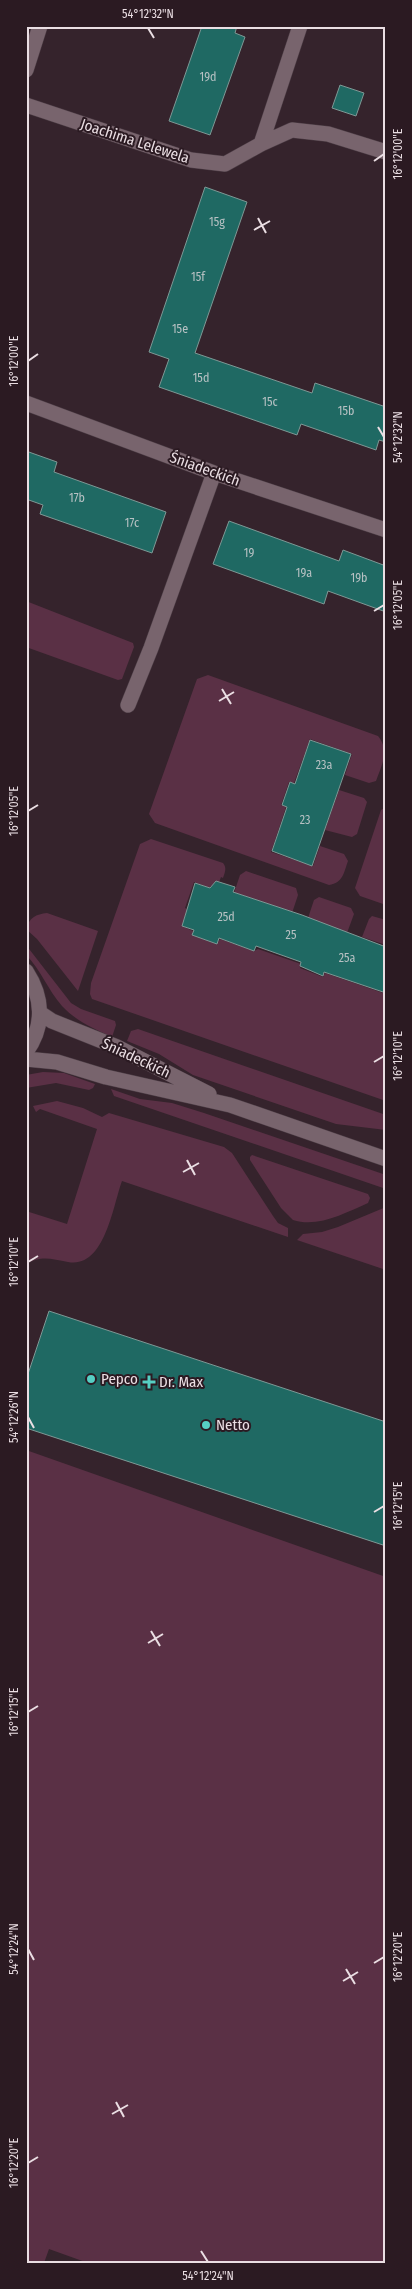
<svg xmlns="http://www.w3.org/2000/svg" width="412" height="2289" viewBox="0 0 412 2289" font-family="'Fira Sans Condensed',sans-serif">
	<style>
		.green { fill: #5a3045 }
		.building { fill: #1f6963; stroke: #7e9895 }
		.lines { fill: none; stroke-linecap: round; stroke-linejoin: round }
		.minor-casing { stroke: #4d3e46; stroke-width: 16 }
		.minor { stroke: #78646d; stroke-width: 15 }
		.ticks { fill: none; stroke: #eadee3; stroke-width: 2 }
		.poi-dot { fill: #56cec3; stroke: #2b1a22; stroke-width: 2 }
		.labels { text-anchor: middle; stroke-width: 4; stroke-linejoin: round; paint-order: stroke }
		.number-label { font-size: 12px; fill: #b7c1c3 }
		.street-label { font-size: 15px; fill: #eadee3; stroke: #2b1a22 }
		.poi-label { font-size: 15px; fill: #eadee3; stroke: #2b1a22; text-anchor: start }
		.neatline { fill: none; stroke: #eadee3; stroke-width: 2 }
		.ticks-label { font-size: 12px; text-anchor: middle; fill: #eadee3 }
	</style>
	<rect width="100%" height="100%" fill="#35232c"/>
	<!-- green -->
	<path class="green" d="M26,601l107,42 1,4 -12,32 -4,1 -92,-33z
		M208,675l170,61c12,15 4,28 -2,45l-7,2 -24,-8 7,-21 -42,-15 -16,44 -5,-1 -8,23 5,2 -15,45 42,14 7,-20 24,8 4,7c-4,11 -5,22 -19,24l-174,-62 -6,-9 48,-135z
		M339,790l25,8 3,4 -10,32 -5,3 -27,-7z
		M386,807v98l-26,-9 -5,-8 26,-78z
		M151,839l72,24c4,5 2,9 0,15l-2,-1 -4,11 -6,-2 -2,2 -15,-6 -9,26 2,1 -5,17 11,5 -1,4 25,9 3,-5 34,12 4,-2 43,15 -1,4 23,9 2,-4 61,21v107l-294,-102 -2,-5 1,-11 49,-139z
		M246,871l50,17 2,7 -6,18 -58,-20 6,-18z
		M319,897l32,11 3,6 -7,19 -39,-15 6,-18z
		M47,913l51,18 -20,60 -41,-52 -11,-10c3,-11 10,-15 21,-16z
		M372,916l14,4v25l-24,-8 7,-18z
		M26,945l45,58 10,6 34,12 1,4 -4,12c-18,-8 -36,-16 -50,-31 -14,-16 -21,-36 -36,-51z
		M138,1029l248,86v15l-50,-6 -143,-49 -34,-21 -32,-13 4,-10z
		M43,1072l21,1 31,11 -2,4 -4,2 -33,-7 -30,5v-13z
		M111,1089l29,10 32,4 32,10 182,62v14l-272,-93z
		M57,1101l26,7 19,9 7,-4 115,34 8,6 41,63 5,7 10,5v9l-166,-56c-9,24 -17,88 -54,81 -16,-3 -27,-7 -42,2v-53l41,13 30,-95 -57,-20 -4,3 -3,-6z
		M252,1155l116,39 2,4 -2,5c-23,10 -50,25 -75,17l-12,-12 -31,-48v-3z
		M386,1207v63l-89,-30 6,-6 19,-2 16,-5z
		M26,1450l360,127v686h-298l-39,-14 -5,14h-18z"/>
	<!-- building -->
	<path class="building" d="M202,26h35l-2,7 10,4 -35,98 -41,-14z
		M340,85l24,8 -8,23 -24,-8z
		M205,187l42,15 -52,151 117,40 3,-10 71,24v35l-7,-2 -3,10 -75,-26 -4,11 -138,-48 10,-28 -20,-7z
		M26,451l31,11 -3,10 112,40 -14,41 -112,-39 3,-9 -17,-6z
		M229,521l110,40 4,-11 43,16v46l-58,-21 -4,13 -111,-40z
		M310,740l41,14 -39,112 -40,-15 15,-44 -5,-2 8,-23 5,2z
		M216,881l19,6 -2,5 69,23 84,32v46l-62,-21 -1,4 -23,-10 1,-4 -45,-16 -2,5 -35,-13 -2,6 -25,-9 2,-5 -12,-4 13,-43 15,5z
		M49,1311l337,111v124l-360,-118v-48z"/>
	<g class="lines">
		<!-- minor casing -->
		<g class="minor-casing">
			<path id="minor" d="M26,70l14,-44
				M26,105l165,55 34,4 36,-20 31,-14 36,4 58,18
				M261,144l39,-118
				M26,403l188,70 172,57
				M128,705l23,-57 63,-175
				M26,971c17,26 19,55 0,81
				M40,1013l12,8 65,26 92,47
				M26,1059l31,3 49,15 124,28 156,54"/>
		</g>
		<!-- minor -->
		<use href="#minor" class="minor"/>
	</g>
	<!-- ticks -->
	<path class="ticks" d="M148,28l6,10M374,161l10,-7M258,218l8,15M254,230l16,-9M28,361l10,-7M378,427l6,10M374,611l10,-6M222,689l9,15M219,701l15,-9M28,811l10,-6M374,1062l10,-6M187,1160l8,15M183,1172l16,-9M28,1262l10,-6M28,1417l6,11M374,1512l10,-6M151,1631l9,15M148,1643l15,-9M28,1712l10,-6M28,1949l6,11M374,1963l10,-6M346,1969l9,15M343,1981l15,-9M116,2102l8,15M112,2114l16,-9M28,2163l10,-6M201,2251l7,11"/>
	<!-- markers -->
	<g class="poi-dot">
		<circle cx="91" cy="1379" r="5"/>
		<path d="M146.5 1374.5h5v5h5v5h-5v5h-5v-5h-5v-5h5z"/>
		<circle cx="206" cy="1425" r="5"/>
	</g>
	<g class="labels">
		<!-- number labels -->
		<g class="number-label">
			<text x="208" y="81">19d</text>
			<text x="217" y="226">15g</text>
			<text x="198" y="281">15f</text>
			<text x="180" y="333">15e</text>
			<text x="201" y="382">15d</text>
			<text x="270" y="406">15c</text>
			<text x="346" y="415">15b</text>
			<text x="77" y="502">17b</text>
			<text x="132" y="527">17c</text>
			<text x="249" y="557">19</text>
			<text x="304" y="577">19a</text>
			<text x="359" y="582">19b</text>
			<text x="324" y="769">23a</text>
			<text x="305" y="824">23</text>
			<text x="226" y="921">25d</text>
			<text x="291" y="939">25</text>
			<text x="347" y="962">25a</text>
		</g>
		<!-- street labels -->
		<g class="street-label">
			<text transform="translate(135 141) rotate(18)" y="5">Joachima Lelewela</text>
			<text transform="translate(205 469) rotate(20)" y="5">Śniadeckich</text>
			<text transform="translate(136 1058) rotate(25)" y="5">Śniadeckich</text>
		</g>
		<!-- poi labels -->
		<g class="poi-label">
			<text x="101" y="1384">Pepco</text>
			<text x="159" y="1387">Dr. Max</text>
			<text x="216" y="1430">Netto</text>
		</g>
	</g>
	<!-- border -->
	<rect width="412" height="2289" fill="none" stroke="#2b1a22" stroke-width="55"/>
	<rect x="28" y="28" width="356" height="2234" class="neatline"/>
	<g class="ticks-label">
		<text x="148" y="18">54°12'32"N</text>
		<text transform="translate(398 154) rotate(-90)" y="4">16°12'00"E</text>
		<text transform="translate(14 361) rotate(-90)" y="4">16°12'00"E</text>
		<text transform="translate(398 437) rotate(-90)" y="4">54°12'32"N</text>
		<text transform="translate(398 605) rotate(-90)" y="4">16°12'05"E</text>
		<text transform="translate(14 811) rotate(-90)" y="4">16°12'05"E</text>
		<text transform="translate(398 1056) rotate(-90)" y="4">16°12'10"E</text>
		<text transform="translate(14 1262) rotate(-90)" y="4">16°12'10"E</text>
		<text transform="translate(14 1417) rotate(-90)" y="4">54°12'26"N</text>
		<text transform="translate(398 1506) rotate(-90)" y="4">16°12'15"E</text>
		<text transform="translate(14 1712) rotate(-90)" y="4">16°12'15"E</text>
		<text transform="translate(14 1949) rotate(-90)" y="4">54°12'24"N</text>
		<text transform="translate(398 1957) rotate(-90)" y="4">16°12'20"E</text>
		<text transform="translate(14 2163) rotate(-90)" y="4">16°12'20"E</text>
		<text x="208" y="2280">54°12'24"N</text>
	</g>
</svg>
